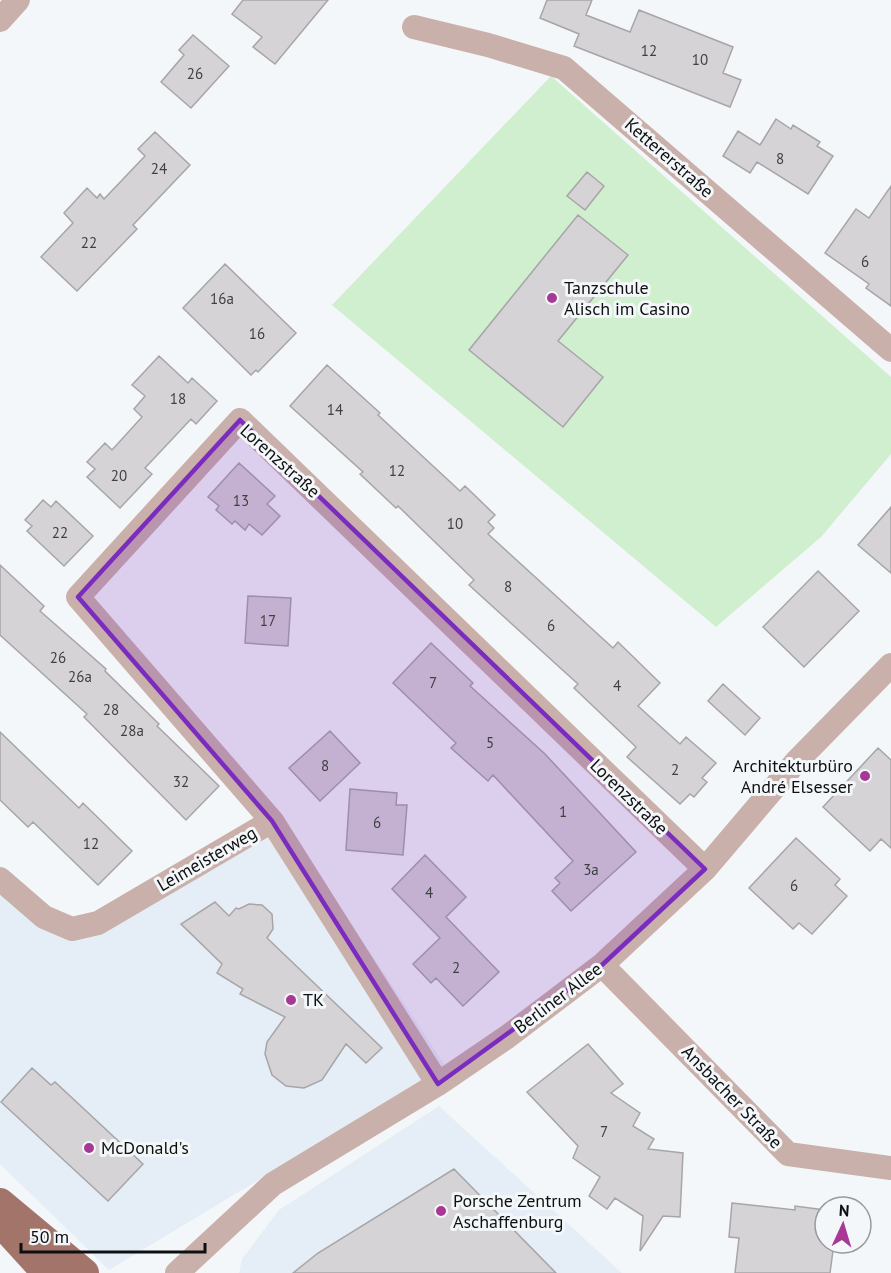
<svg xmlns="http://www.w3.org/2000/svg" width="891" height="1273" viewBox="0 0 891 1273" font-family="'PT Sans',sans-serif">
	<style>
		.built { fill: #e5eef6 }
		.green { fill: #cfefce }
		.building { fill: #d6d3d6; stroke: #a7a5a7; stroke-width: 1.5 }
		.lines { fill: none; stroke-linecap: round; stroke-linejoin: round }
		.minor { stroke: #cab0aa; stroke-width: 24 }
		.major { stroke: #a3756a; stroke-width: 30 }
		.marked { fill: #7b2cbf; fill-opacity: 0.2; stroke: #7b2cbf; stroke-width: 4.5; stroke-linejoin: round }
		.poi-dot { fill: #a83895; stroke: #f4f7f9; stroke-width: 2 }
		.labels { text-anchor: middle; stroke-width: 6; stroke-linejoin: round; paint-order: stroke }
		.number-label { font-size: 15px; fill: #404042 }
		.street-label { font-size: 18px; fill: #0e0f10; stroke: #f4f7f9 }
		.poi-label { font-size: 18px; fill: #0e0f10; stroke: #f4f7f9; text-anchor: start }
	</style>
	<rect width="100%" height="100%" fill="#f4f7f9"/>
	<!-- built -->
	<path class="built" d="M274,807l172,260 -337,203 -109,-106v-290l73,57z
		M439,1106l183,167h-383l3,-14 37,-49z"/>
	<!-- green -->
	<path class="green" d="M551,76l340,301v77l-70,83 -105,90 -384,-322z"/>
	<!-- building -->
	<path class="building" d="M243,0h85l-53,64 -22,-17 9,-10 -30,-23z
		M547,0h45l-6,15 44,17 9,-22 94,37 -10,26 18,7 -11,27 -156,-61 5,-12 -39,-16z
		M193,35l36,31 -38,42 -30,-26 23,-27 -5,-5z
		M776,119l15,10 2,-4 27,17 -3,4 16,10 -25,38 -51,-32 -7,11 -27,-17 15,-25 22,14z
		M155,132l35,33 -57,60 4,4 -60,62 -36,-34 32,-34 -9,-10 23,-25 10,10 3,-4 4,5 41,-43 -7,-7z
		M587,172l17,14 -19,24 -18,-14z
		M891,186v120l-25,-18 3,-4 -44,-31 31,-44 13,9z
		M578,215l50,40 -70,86 45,36 -40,50 -94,-77z
		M225,264l71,69 -38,39 -2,-2 -5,5 -68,-67z
		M159,356l29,27 4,-5 25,23 -21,23 -5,-5 -46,49 7,6 -32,34 -33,-31 8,-8 -8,-7 18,-19 7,7 30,-33 -8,-8 11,-13 -13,-11z
		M327,365l53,48 -2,2 82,76 5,-5 30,29 -7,7 6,6 -6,6 125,114 5,-6 42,41 -22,23 42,38 6,-7 30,26 -14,15 5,4 -13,15 -4,-3 -10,10 -53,-47 9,-10 -62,-59 4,-4 -109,-99 5,-5 -76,-74 -2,2 -36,-34 3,-2 -73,-66z
		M239,463l36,33 -8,8 13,12 -18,19 -13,-11 -4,6 -10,-9 -3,3 -16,-14 3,-4 -11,-9z
		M43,500l8,7 5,-6 37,35 -29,30 -37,-35 5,-5 -7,-6z
		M891,507v66l-33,-28z
		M0,565l44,41 -4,5 66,58 -1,2 54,53 -2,2 62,60 -33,34 -102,-103 3,-3 -87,-79z
		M818,571l41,40 -55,56 -41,-40z
		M248,596l43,2 -3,48 -43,-3z
		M431,643l42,40 -3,3 75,68 91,98 -65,59 -19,-20 8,-8 -5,-5 18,-17 -80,-86 -5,6 -37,-33 5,-5 -63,-60z
		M723,684l37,34 -15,17 -37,-34z
		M330,731l30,32 -40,38 -31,-33z
		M0,732l79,76 4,-5 49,48 -34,34 -65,-63 -5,5 -28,-27z
		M878,748l13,12v88l-10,-9 -11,12 -47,-44z
		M350,789l47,4 -1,12h11l-4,50 -57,-5z
		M796,838l44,41 -5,6 12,11 -35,38 -13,-11 -6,6 -44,-41z
		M425,855l41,42 -20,20 53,55 -36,34 -27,-28 -5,5 -18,-19 27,-26 -48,-49z
		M215,902l14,14 7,-8 3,1 10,-5 13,1 10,9 1,15 -6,9 115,110 -16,15 -20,-19 -24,36 -18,8 -18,-2 -14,-11 -7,-21 2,-12 18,-25 -45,-23 3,-5 -26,-16 5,-9 -41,-40z
		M588,1044l35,40 -12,9 29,20 -7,13 21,13 -6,10 35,4 -3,64 -17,-1 -23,35 3,-35 -28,-18 -8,11 -18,-13 11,-19 -27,-19 5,-12 -51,-54z
		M32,1068l19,17 4,-3 88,82 -35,37 -107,-99z
		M454,1169l102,104h-263l25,-20z
		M732,1203l63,7v-4l30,4v33h9l-4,30h-95l4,-35 -10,-1z"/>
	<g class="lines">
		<!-- minor -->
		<path class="minor" d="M0,20l18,-20
			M414,27l74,18 76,23 327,282
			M272,821l-194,-224 162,-177 465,449
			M0,879l44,38 28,12 26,-6 174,-102 166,263
			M602,965l186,189 103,14
			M177,1273l96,-89 165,-100 69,-47 95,-72 103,-96 91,-107 95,-97"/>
		<!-- major -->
		<path class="major" d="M0,1203l84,70
			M4,1226l43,47"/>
	</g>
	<!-- marked area -->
	<path class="marked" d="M240,420l465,449 -103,96 -164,119 -166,-263 -194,-224z"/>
	<!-- markers -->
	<g class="poi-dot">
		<circle cx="552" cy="298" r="6"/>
		<circle cx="865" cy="776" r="6"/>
		<circle cx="291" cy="1000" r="6"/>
		<circle cx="89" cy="1148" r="6"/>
		<circle cx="441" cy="1211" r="6"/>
	</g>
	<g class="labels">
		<!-- number labels -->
		<g class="number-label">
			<text x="649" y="56">12</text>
			<text x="700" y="65">10</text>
			<text x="195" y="79">26</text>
			<text x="780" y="164">8</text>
			<text x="159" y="174">24</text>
			<text x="89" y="248">22</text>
			<text x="865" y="267">6</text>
			<text x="222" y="304">16a</text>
			<text x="257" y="339">16</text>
			<text x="178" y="404">18</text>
			<text x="335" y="415">14</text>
			<text x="397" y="476">12</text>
			<text x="119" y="481">20</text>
			<text x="241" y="506">13</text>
			<text x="455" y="529">10</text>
			<text x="60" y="538">22</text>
			<text x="508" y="592">8</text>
			<text x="268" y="626">17</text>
			<text x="551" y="631">6</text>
			<text x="58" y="663">26</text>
			<text x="80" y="682">26a</text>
			<text x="433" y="688">7</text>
			<text x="617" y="691">4</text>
			<text x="111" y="715">28</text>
			<text x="132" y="736">28a</text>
			<text x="490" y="748">5</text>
			<text x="325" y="771">8</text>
			<text x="675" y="775">2</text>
			<text x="181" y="787">32</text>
			<text x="563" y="817">1</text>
			<text x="377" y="828">6</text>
			<text x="91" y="849">12</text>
			<text x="591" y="875">3a</text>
			<text x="794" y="891">6</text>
			<text x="429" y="898">4</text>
			<text x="456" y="973">2</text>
			<text x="604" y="1137">7</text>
		</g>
		<!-- street labels -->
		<g class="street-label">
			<text transform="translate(669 158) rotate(41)" y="6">Kettererstraße</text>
			<text transform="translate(280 461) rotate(42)" y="6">Lorenzstraße</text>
			<text transform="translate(629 797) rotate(44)" y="6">Lorenzstraße</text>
			<text transform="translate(207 859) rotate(-30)" y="6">Leimeisterweg</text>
			<text transform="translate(558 998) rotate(-37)" y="6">Berliner Allee</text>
			<text transform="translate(732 1097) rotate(46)" y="6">Ansbacher Straße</text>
		</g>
		<!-- poi labels -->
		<g class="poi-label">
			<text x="564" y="294">Tanzschule<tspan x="564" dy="21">Alisch im Casino</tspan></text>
			<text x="853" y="772" text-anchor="end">Architekturbüro<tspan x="853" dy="21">André Elsesser</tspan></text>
			<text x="303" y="1006">TK</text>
			<text x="101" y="1154">McDonald's</text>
			<text x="453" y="1207">Porsche Zentrum<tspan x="453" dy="21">Aschaffenburg</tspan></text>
		</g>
	</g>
	<!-- north arrow -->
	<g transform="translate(843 1225) rotate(4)"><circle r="28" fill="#f4f7f9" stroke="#989a9c" stroke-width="1.5"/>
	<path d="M0-4.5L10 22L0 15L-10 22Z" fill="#a83895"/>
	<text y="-9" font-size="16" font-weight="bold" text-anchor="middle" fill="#0e0f10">N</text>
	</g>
	<!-- scale -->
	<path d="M21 1243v9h184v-9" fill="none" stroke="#0e0f10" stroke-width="3"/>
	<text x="30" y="1243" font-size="18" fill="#0e0f10" stroke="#f4f7f9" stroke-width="4.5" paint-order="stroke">50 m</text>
</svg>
